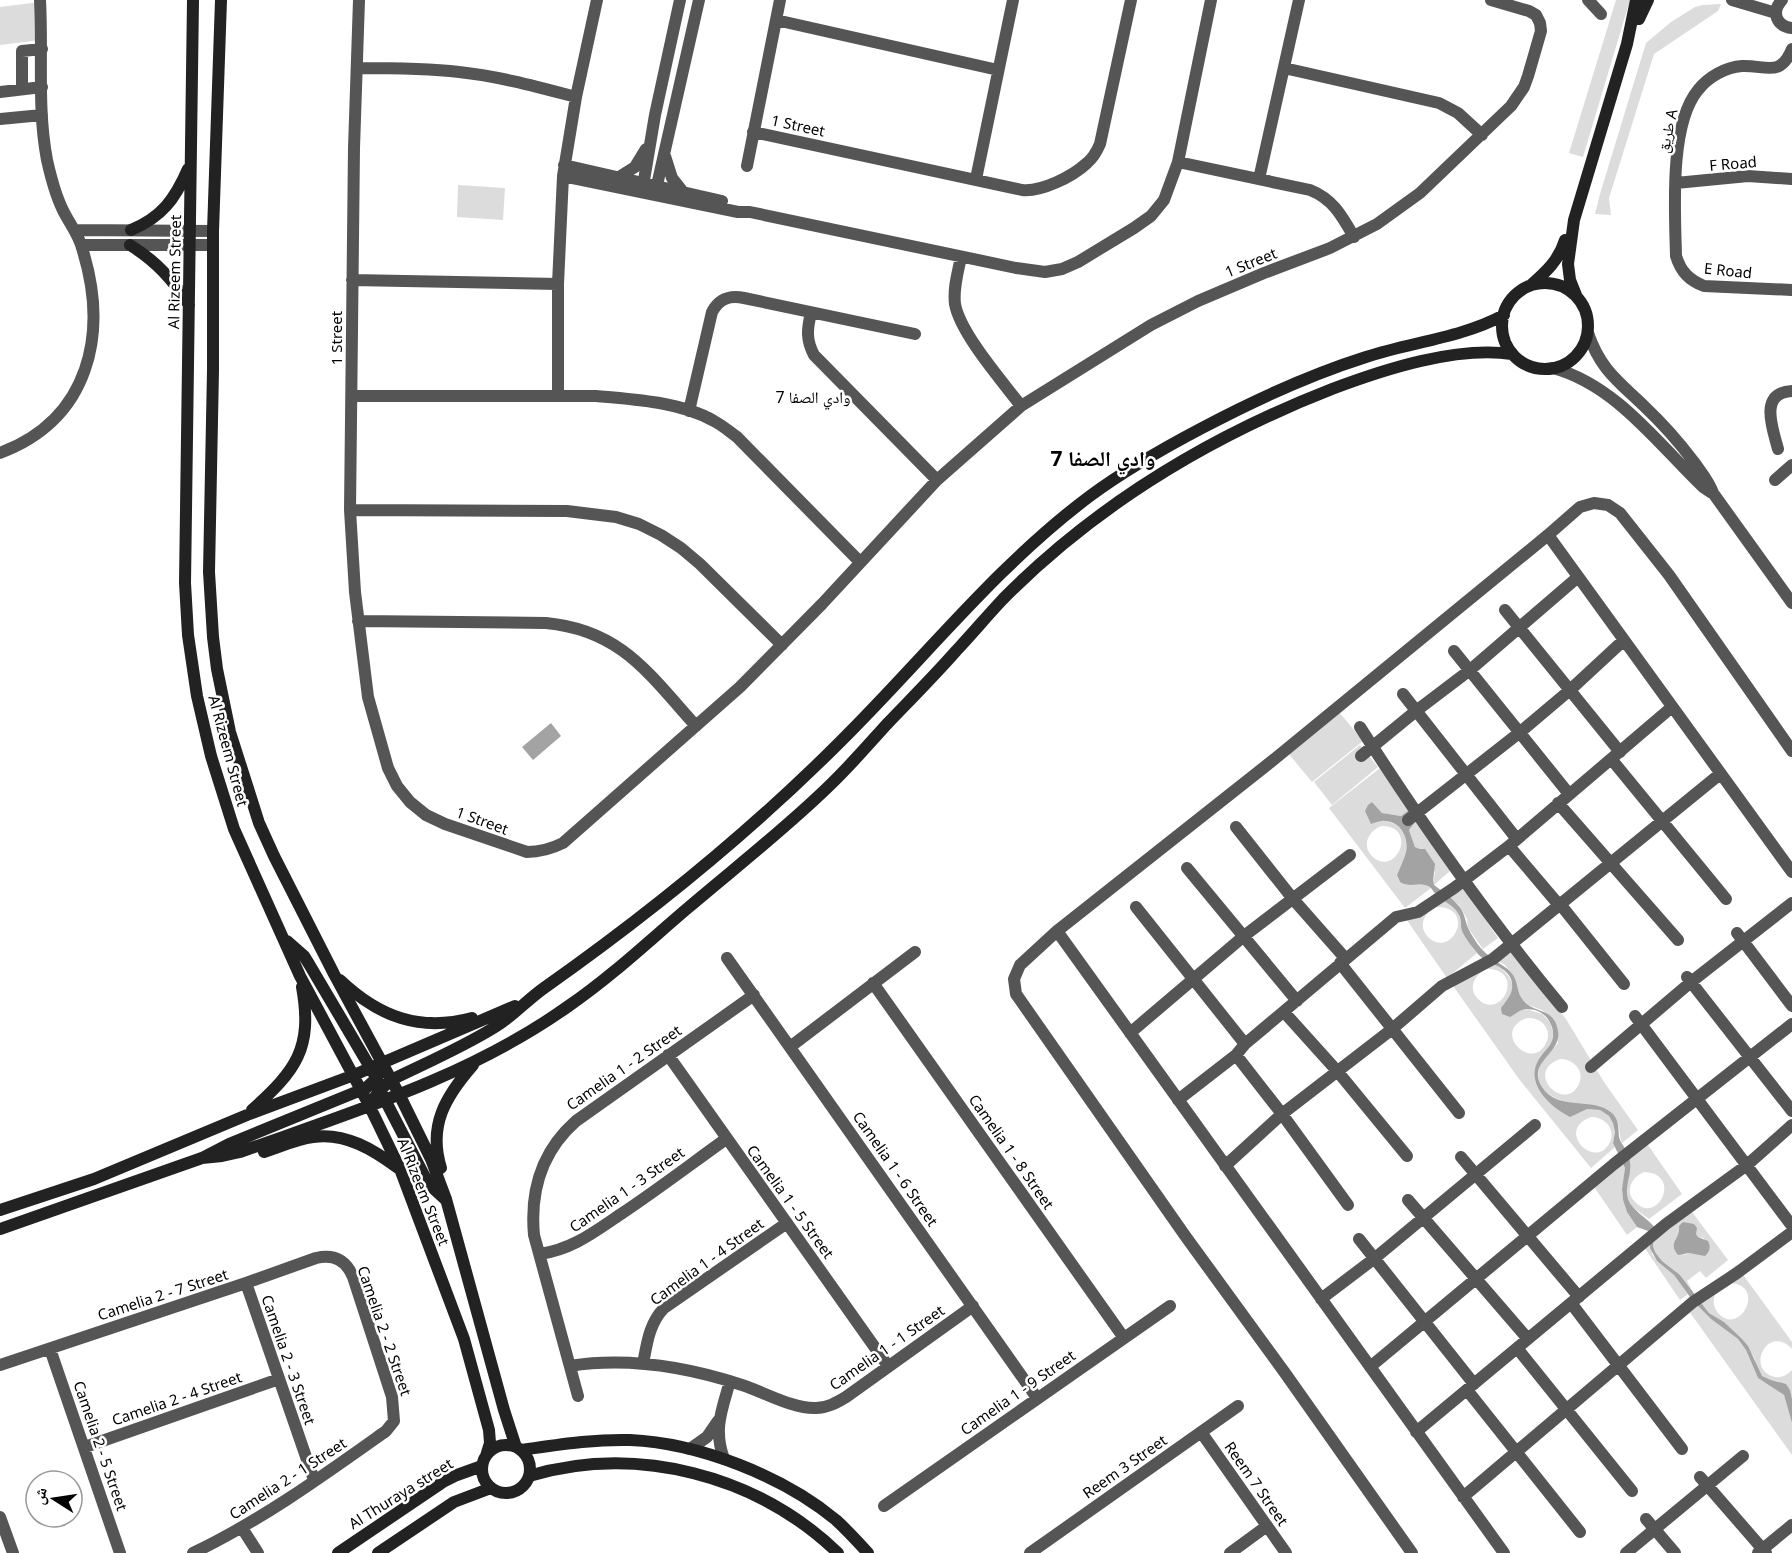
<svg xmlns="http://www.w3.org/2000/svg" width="1792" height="1553" viewBox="0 0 1792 1553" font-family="'Noto Sans','Noto Naskh Arabic',sans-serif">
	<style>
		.green { fill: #dcdcdc; fill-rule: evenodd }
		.water { fill: #a3a3a3 }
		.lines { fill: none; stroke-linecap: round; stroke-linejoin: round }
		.street { stroke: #555; stroke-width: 12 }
		.secondary { stroke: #222; stroke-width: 12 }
		.labels { text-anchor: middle; stroke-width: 5; stroke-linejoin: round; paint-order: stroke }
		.street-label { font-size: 15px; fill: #000; stroke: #fff }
		.neighbourhood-label { font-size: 16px; fill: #000; stroke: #fff }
		.district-label { font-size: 21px; font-weight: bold; fill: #000; stroke: #fff }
	</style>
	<rect width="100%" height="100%" fill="#fff"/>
	<!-- green -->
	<path class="green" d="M1616,0h14l-47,157 -14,-4z
		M40,2v38l-40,5v-38z
		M1721,4l-3,7 -64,43 -45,144 2,17 -16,-1 5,-20 46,-151 25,-21 24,-15 8,-2z
		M458,185l47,3 -2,32 -46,-3z
		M1339,712l24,29 -51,41 -24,-29z
		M1360,745l18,22 -46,38 -18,-23z
		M1380,768l29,42 -8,6 -19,-3 -10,-11 -1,22c4,-2 10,-4 14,-3 16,2 24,17 21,31 -2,8 -6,15 -9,23l3,7c10,7 21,-1 31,6l-26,20 -76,-100zM1381,826c39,0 14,53 -9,30 -11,-11 -3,-25 9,-30z
		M1417,820l34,50 -17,15 -1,-3 2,-10 -15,-23 -5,-2 -6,-17z
		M1459,881l39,57 -15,11 -15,-21 -1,-9 -8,-14 -10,-7z
		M1437,895l17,12 5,6 3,18 15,22 -30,25 -41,-59zM1437,907c40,0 15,53 -9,30 -11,-11 -3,-26 9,-30z
		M1504,943l62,76 38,63 34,48 -16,13c-4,-10 -1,-22 -10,-30 -12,-10 -27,-7 -41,-10 -18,-3 -39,-16 -31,-37 3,-8 12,-16 18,-23l-4,-24 -12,-9 -14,-5 -7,-7 -7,-21 -9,-12 -18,-10zM1560,1059c13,0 25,11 19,25 -14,30 -56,-12 -19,-25z
		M1493,964c18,8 28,27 10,41l18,5h8l13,4 9,9 2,11 -1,9 -4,7 -7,5 -6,16 11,28 41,10 13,1 9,6 4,7 2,9 -2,11 2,4 -24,21 -72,-89 -68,-96zM1487,969c39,0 15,53 -9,30 -11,-11 -3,-25 9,-30zM1527,1018c14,-1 26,11 19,25 -14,30 -56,-12 -19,-25zM1591,1117c13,0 25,11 19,25 -14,30 -56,-12 -19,-25z
		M1641,1135l41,59 -33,25 -17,-12 -5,-10 -1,-8 3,-11 -3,-30zM1644,1172c39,1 14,54 -9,30 -11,-11 -3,-25 9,-30z
		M1618,1153l7,15 -3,24 1,8 4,12 10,15 -10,8 -39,-57z
		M1686,1204l42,56 -22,18 -6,-7 -13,10 5,9 -12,-15 -18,-14 -7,-9 -2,-6 2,-18zM1680,1232l16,2 2,3 6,1 1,17 -16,-2 -5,2 -9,-15z
		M1651,1232l1,22 5,7 17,14 14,19 -8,6 -40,-59z
		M1736,1265l56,77v7c-25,-26 -47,22 -17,28 7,1 12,-2 17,-7v29l-2,-9 -11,-8 -8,-2 -9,-4 -4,-6 -4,-13 -21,-26 -9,-9 -15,-9 -11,-15zM1728,1283c40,0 12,55 -10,30 -5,-6 -5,-12 -3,-19z
		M1693,1301l18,18 27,20 8,11 12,28 26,17 8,28v32l-106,-148z"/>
	<!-- water -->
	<path class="water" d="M551,723l10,13 -28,24 -11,-13z
		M1372,802l10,11 19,3 8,-6 8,10 -8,10 6,17 5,2h5l10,15 -2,17 1,4c8,6 18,13 24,20 7,7 7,17 11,25 4,8 12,20 19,25 8,8 18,10 25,20 5,7 4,18 10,25 11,15 31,6 35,31 4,23 -32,31 -16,56 16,25 51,9 70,26 10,10 4,19 9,29 4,7 9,13 9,21 2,12 -6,24 -2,36 4,12 19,18 27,29l-2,18 2,6 7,9 18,14 29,38 15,9 18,17 6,7 14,30 9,4 15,4 4,6 2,9v24l-8,-28 -26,-17 -12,-28 -8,-11 -27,-20 -18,-18 -19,-26 -17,-14 -7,-13 1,-16 -14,-5 -10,-15 -4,-12 -1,-11 3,-21 -12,-25 2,-11 -2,-9 -4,-7 -9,-6 -13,-1 -17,8c-20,-10 -46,-34 -31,-58 5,-9 13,-12 14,-23 1,-17 -14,-30 -31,-26 -4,1 -8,5 -12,7l-8,-3 -1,-6c7,-10 14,-15 10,-29 -6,-14 -23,-14 -33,-25 -5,-6 -13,-16 -16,-23 -2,-6 0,-12 -4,-18 -5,-9 -15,-11 -21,-18 -3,-2 -4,-5 -6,-7 -9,-8 -21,1 -31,-6l-3,-7c3,-8 7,-15 9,-23 3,-14 -5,-30 -21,-31 -4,-1 -10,2 -14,3l-6,-13 3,-6z
		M1683,1222l11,2 3,4 -1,6 2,3 10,4c3,6 2,10 -3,15l-16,-3 -11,2c-11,-13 3,-16 1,-29z"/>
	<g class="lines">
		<!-- street -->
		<path class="street" d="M359,0l-5,148 -4,362 5,82 13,105 20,71 9,18 13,16 16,13 19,9 82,28c14,0 24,-3 36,-9l177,-156 82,-83 115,-124 84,-74 130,-81 47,-24 66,-28 66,-25 47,-24 43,-31 91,-87 13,-19 4,-11 13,-45 -1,-8 -4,-8 -7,-4 -38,-11
			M1588,0l13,14
			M1732,0l44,13
			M1782,0c-11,12 -6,26 10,28
			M776,20l222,50
			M1792,49c-12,29 -26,16 -50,17 -16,1 -34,11 -44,24 -29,35 -23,122 -22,166 5,16 13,24 28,30l88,4
			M357,68c34,0 68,0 102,4 39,4 79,15 117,25
			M1284,68l155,35 19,10 24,22
			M22,89v-38l20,-2
			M0,92l42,-5
			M0,119l42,-4
			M753,132l269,58c19,2 50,-13 65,-27 6,-5 10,-12 13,-19l31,-144
			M665,156l7,22 11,14
			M1178,162l132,28c23,9 32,26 44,47
			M564,165l158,36
			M747,166l33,-166
			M563,176l175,36h12l266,56 29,4 17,-3 16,-7 56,-34 17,-12 13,-16 14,-38 33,-162
			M619,177l16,-10 11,-18
			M976,179l37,-179
			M1259,179l40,-179
			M1676,183l72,-7 44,3
			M642,192l13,-77 25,-115
			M655,194l44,-194
			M75,230l138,1
			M81,245h132
			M961,257c-3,15 -8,31 -6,47 5,29 47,77 66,102
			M352,280l206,4
			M811,313c-4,16 -5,27 3,42l123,125
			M1588,333c12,36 30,48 56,73 18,17 35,36 50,56 7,10 15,19 19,31l79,110
			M1553,368c63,17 105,76 150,119l9,6
			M352,396h244c37,3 85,6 118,25 8,4 16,11 23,16l123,125
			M558,396v-112l5,-108 13,-79 21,-97
			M689,411l23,-99c7,-13 17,-17 32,-14l171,36
			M1778,449c-5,-20 -20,-56 14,-58
			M0,453c90,-34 109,-120 82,-205 -3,-12 -10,-21 -16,-32 -10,-17 -15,-38 -19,-56 -10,-52 -4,-107 -7,-160
			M1775,480l17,-15
			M350,510l217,1 49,6 23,7 22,11 20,13 19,16 82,81
			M1548,535l244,337
			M1505,610l115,142
			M358,621l188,2c75,7 103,51 150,103
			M1454,651l115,143
			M1403,694l113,144
			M1360,727c62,97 128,191 202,280
			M1361,756l55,-45 54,-41 108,-93
			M1612,760l114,139
			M1558,803l120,137
			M1408,820l111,-87 51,-43 54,-50
			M1236,827l57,72 52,59
			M1509,846l50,59
			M1187,868l110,133
			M1560,904l64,80
			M1136,907l109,137
			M1057,931l447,622
			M1737,933l55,73
			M727,958l310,440
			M1340,963l119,150
			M1687,977l105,134
			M873,983l251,355
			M1284,1012l54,60 69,84
			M1635,1016l157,210
			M1130,1033l114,-97 106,-81
			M790,1047l125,-95
			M668,1055l220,311
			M1236,1055l46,59 66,91
			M1591,1067l100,-85 101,-79
			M1178,1100l58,-45 9,-11 151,-127 22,-5 36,-24 55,-42 163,-139
			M1461,1157l118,140
			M1225,1166l57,-52 109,-84 51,-44 51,-27 227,-185
			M1408,1200l120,139
			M1359,1239l115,145
			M540,1254c33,-5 54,-22 81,-40 36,-24 70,-50 105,-75
			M246,1283l68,197
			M1321,1299l54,-41 160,-133
			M1571,1303l111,146
			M1517,1348l115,143
			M50,1349l70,204
			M643,1364c4,-21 6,-40 21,-56l123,-85
			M0,1365l246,-82 70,-25c18,-4 30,2 37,19l39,120 2,24 -8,10c-62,44 -124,89 -193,122
			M570,1366c57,-9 117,1 172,19 22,7 51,24 74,23 11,0 20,-5 30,-11l127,-91
			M1370,1367l244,-203 178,-140
			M1467,1390l113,142
			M578,1396l-44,-161c-4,-44 8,-84 42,-114l178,-126
			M1201,1432l85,121
			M1416,1432l250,-208 81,-59 45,-40
			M85,1447l194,-68
			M690,1449l17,-12 11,-16
			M724,1459c-11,-30 -2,-49 6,-78
			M1700,1477l66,76
			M1463,1497l230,-195 44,-29 55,-41
			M884,1506l286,-200
			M0,1517l13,36
			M1646,1519l29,34
			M242,1528l16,25
			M1030,1553l208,-147
			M1230,1553l37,-27
			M1412,1553l-127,-180 -99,-136 -170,-243 -2,-15 6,-14 37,-34 215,-170 276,-226 32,-28 14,-4 14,2 12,8 49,62 123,176
			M1626,1553l117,-97
			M1758,1553l34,-28"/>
		<!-- secondary -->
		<path class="secondary" d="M193,0l-8,583 3,52 9,61 14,60 23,73 66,147 69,129 31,64 64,170 25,91 1,13 -4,13
			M221,0l-8,231v139l-4,202 4,65 4,32 13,63 29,91 15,33 60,118 65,120 32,65 15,40 58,211 12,37
			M1639,19l9,-19
			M131,230c31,-13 44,-31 57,-61
			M130,245c26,16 43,35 59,60
			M1502 326a43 43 0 1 1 86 0a43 43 0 1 1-86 0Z
			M1531,285c15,-13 28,-25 34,-45
			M1576,295l-6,-15 -2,-16 6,-44 53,-176 9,-44
			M287,941l17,15 5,8 65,110
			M340,980c39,37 80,52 132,38
			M382,1094l45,87 5,6 13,12
			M369,1105l11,-15 11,-10c35,-17 72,-33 104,-53 18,-11 32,-27 49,-39 105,-74 205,-155 296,-246 83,-82 156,-176 250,-246 35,-26 74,-48 112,-68 53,-28 107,-53 164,-71 46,-15 95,-19 138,-42
			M252,1110c44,-40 61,-61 50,-123
			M264,1152c16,-5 32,-13 49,-15 32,-5 61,13 85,31
			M202,1158l20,-2 18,-4c113,-40 231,-76 330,-147 42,-29 80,-65 119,-98 47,-40 96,-78 140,-121 21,-20 39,-41 58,-62 23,-24 47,-48 69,-73 16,-17 31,-35 47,-52 93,-94 206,-162 329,-210 53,-20 124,-43 180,-35
			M441,1168c-13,-42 4,-71 32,-103
			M0,1210l94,-31 153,-64 107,-40 161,-69
			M0,1229l202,-71 27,-14 137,-56 11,-10 5,-14
			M482 1469a24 24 0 1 1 48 0a24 24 0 1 1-48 0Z
			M521,1450c36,-5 72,-11 109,-10 69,3 153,36 206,80 11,10 22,22 32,33
			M529,1476c108,-32 228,-1 309,77
			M338,1553l105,-71 14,-7 25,-9
			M378,1553l76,-51 37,-14"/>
	</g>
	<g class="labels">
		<!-- street labels -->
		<g class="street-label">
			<text transform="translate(798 126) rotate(12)" y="5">1 Street</text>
			<text transform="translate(1668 131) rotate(-78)" y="5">طريق A</text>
			<text transform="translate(1733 164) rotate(-5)" y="5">F Road</text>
			<text transform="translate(1251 263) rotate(-22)" y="5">1 Street</text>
			<text transform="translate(1728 271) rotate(6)" y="5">E Road</text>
			<text transform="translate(175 272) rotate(-89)" y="5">Al Rizeem Street</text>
			<text transform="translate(337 338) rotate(-90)" y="5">1 Street</text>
			<text transform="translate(228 751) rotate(75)" y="5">Al Rizeem Street</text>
			<text transform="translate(482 821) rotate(20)" y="5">1 Street</text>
			<text transform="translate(624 1068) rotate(-35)" y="5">Camelia 1 - 2 Street</text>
			<text transform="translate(1011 1152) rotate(55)" y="5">Camelia 1 - 8 Street</text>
			<text transform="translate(895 1169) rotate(55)" y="5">Camelia 1 - 6 Street</text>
			<text transform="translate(627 1190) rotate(-35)" y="5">Camelia 1 - 3 Street</text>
			<text transform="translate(423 1192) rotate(68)" y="5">Al Rizeem Street</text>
			<text transform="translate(790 1202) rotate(54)" y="5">Camelia 1 - 5 Street</text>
			<text transform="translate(707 1262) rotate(-36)" y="5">Camelia 1 - 4 Street</text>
			<text transform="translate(163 1295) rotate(-18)" y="5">Camelia 2 - 7 Street</text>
			<text transform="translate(384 1331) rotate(71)" y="5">Camelia 2 - 2 Street</text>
			<text transform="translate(887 1348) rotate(-35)" y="5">Camelia 1 - 1 Street</text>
			<text transform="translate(288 1360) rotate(71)" y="5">Camelia 2 - 3 Street</text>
			<text transform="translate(1018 1393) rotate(-35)" y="5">Camelia 1 - 9 Street</text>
			<text transform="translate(177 1399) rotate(-19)" y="5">Camelia 2 - 4 Street</text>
			<text transform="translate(100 1446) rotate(71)" y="5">Camelia 2 - 5 Street</text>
			<text transform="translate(1125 1467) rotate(-35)" y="5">Reem 3 Street</text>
			<text transform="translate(288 1479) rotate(-33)" y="5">Camelia 2 - 1 Street</text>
			<text transform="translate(1256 1484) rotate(55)" y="5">Reem 7 Street</text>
			<text transform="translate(401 1494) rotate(-32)" y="5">Al Thuraya street</text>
		</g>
		<!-- neighbourhood labels -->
		<g class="neighbourhood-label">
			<text x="813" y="403">وادي الصفا 7</text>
		</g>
		<!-- district labels -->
		<g class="district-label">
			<text x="1103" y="466">وادي الصفا 7</text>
		</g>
	</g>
	<!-- north arrow -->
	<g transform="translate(54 1499) rotate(282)"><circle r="28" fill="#ffffff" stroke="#999999" stroke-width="1.5"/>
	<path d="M0-4.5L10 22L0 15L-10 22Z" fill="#000000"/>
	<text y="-9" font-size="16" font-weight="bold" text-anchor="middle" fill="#000000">ش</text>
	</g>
</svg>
